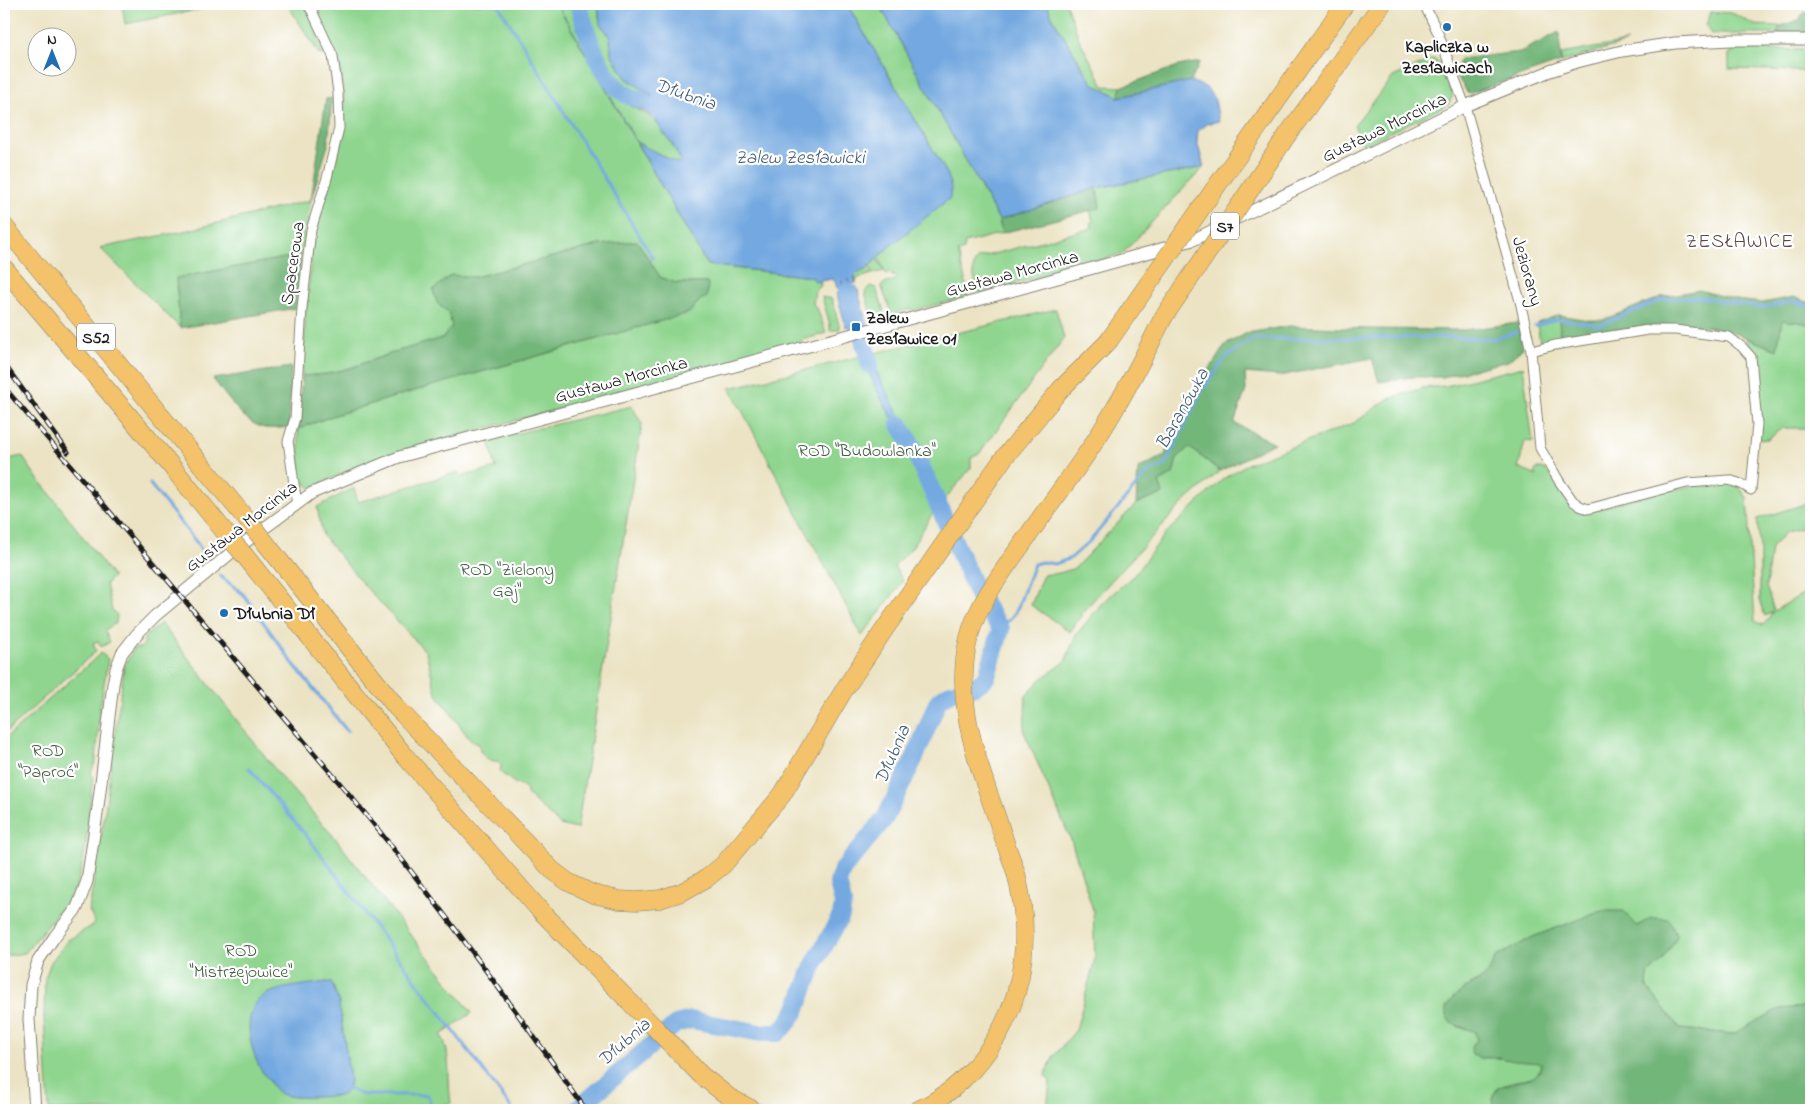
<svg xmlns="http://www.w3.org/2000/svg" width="1815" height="1114" viewBox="0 0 1815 1114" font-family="'Indie Flower',sans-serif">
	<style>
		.green { fill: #8fd58f; stroke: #567856 }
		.forest { fill: #73b67a; stroke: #48694b }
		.water { fill: #73a8e0; stroke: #48627e }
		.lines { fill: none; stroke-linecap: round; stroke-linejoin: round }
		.stream { stroke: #73a8e0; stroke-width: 3 }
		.river { stroke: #73a8e0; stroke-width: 18 }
		.minor-casing { stroke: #848070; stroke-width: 11 }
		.tertiary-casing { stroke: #848070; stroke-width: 13 }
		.motorway-casing { stroke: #848070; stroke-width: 19 }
		.minor { stroke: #fff; stroke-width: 9 }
		.tertiary { stroke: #fff; stroke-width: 11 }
		.motorway { stroke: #f3c26a; stroke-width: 18 }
		.rail-casing { stroke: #1c1c1c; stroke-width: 5 }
		.rail { stroke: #fff; stroke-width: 3; stroke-dasharray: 9; stroke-linecap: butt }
		.motorway-bridge-casing { stroke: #848070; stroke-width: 19; stroke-linecap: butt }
		.motorway-bridge { stroke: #f3c26a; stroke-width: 18 }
		.poi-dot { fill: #1f6fb2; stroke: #fff; stroke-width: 2 }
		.labels { text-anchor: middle; stroke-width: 4.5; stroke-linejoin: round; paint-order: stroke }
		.shield { fill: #fff; stroke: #606060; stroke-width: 1 }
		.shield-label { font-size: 16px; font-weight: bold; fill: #1c1c1c }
		.poi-label { font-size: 18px; font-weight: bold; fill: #1c1c1c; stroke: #fff; text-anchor: start }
		.street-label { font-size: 18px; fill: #1c1c1c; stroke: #fff }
		.park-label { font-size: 18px; fill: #445d44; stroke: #fff }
		.water-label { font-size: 19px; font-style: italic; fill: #435b74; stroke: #fff }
		.quarter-label { font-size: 20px; letter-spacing: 1px; fill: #5c4a47; stroke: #fff }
	</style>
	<rect width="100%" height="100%" fill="#fff"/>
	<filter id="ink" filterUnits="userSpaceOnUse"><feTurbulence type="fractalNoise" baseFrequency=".02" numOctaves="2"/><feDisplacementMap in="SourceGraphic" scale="10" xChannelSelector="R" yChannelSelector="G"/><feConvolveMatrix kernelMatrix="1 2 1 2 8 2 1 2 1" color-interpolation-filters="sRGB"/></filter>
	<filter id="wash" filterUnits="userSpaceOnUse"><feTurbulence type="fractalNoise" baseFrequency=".0096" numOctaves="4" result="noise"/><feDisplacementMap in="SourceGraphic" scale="20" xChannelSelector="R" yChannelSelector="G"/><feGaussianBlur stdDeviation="1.12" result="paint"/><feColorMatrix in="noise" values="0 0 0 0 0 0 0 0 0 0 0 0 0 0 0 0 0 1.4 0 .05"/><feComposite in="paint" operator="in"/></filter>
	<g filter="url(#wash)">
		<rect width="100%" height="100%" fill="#ebe3c3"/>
		<!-- green -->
		<path class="green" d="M122,4h106l-103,20z
			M287,4h15l7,8 16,42 -5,1z
			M312,4h286l2,20 10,12 1,18 15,24 27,18 -5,2 -23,-8 5,16c27,10 39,31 51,55l-4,2 -40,-19 70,121 105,12 4,5 4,-1 1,5 -6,5 -2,13 3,4h1l9,25 -24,7 -3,4 -170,47 -216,56 -54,19 -49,22 -4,-5 -7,1 -3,-13 4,-1 -2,-41 37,-14 79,-24 275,-78 11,-13 8,-17h-32l-16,-6 -23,-36 -38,4 -124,32 -24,-2 -18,15 4,13 12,10 3,13 -9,12 -45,13 -48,17 -23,6 -25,2 4,-66 7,-67 28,-102 3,-22v-30h-1l-6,-33z
			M847,4h32l120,216 3,13 -37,10 -1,7 -6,2 10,40 -1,5 -52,13 -4,-1 -19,5 -11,-28 2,-2 13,-4 -1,-4h-3l-1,-3 -5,1 -8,-17 11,-10 59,-72z
			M1047,4h19l13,35 25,47 17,1 -2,10 -26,-13 -41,-67z
			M1711,12l21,1 23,12 25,1 -3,8h-66l-5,-8z
			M1628,42l-67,20v-8z
			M1738,49l73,1v20l-10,1 -72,-2v-15z
			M1433,59l8,6 12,30 -5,10 -85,40 -9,-20 39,-48z
			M1204,167l-82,87 -141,39 -2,-1c-4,-12 -10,-24 -1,-34l114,-30 -1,-6 2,-1 -3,-11 10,-3 -3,-19z
			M311,200l-10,55 -125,23 4,50 -80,-80 89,-18z
			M877,259l7,12 -26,7 -2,5 -1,-8 12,-6 4,4 1,-4 -3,-1v-2z
			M870,286l6,2 7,20 1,9 -12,2 -7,-27z
			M822,297l10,2 8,30 -10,2v-6z
			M1056,309l8,29 -85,116 -8,4v10l-38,45 -22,36 -17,17 9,15 -41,55 -132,-248z
			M1559,315l1,25 -14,4 -6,-1 -3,-20z
			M1782,319l29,5v104h-29l-14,11 -8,1 -2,-60 -4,-24 -8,-18 31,12z
			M1523,367l10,75 -8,-1 -7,27 19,8 -2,-3 1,-4h9l32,40 9,3c50,-13 101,-32 152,-27l9,13 8,123 8,4 10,-13 -8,4 -5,-13v-55l-3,-29 54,-17v24l-25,6 -15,16 -5,38 8,25 37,-22v416l-6,2 -26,2 -46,25 -53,-5 -33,-42 1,-13 13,-12 8,-43 -18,-1 -14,8 -35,-15 -67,25 -39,21 -8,16 -6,6 -9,4 -21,16 6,28 17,4 2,9 -6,7 9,11c21,-1 40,3 61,4 -3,24 -19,14 -35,22 -4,3 -9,7 -13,11l1,15h-447l3,-29 -5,-5 8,-19 23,-27 19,-71 -2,-49 -22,-70 -47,-108 2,-36 14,-16 25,-18 11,-27 26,-32 32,-28 32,-42 57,-54 24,-15 107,-41 34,-24 35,-11 23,-2z
			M632,406l10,18 -65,405 -17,-4 -33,-31 -1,-6 -10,-4 -16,-12 1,-8 -5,-3h-7l-9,-10 -1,-7 -8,-3 -35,-48 -10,-41 -62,-67 -41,-49 -6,-29 37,-19 4,14 100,-30 2,5 36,-9 -7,-28z
			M1189,447l31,24 -38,33 -94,102 -18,26 -39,-27 12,-30 16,-2 16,-5 61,-64 27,-10 -4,-12 14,-8 4,-16z
			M22,456l15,22 15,18 61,81 -7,7 6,26 5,5 -1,8 -11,7 5,12 -9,5 -3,-6 -5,2 3,8 -92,83v-274z
			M161,623l120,154 54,61 137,175 -31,22c11,17 6,47 10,68l-16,4v3h-386l-5,-93 1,-39 6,-16 17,-22 27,-16 -6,-14 16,-98 19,-145 10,-19h6l4,-4v-6z
			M101,653l7,6 -8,50 -4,51 -5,13 2,4c-5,37 -5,80 -19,115l-49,61 -21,3v-213l2,-5z"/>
		<!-- forest -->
		<path class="forest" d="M1805,12l6,3v20l-34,-1 3,-8 19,-6z
			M1559,32l2,30 -93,32 -12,-20 4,-15 60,-7z
			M1200,62l-9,19 -72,16 2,-10 57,-21z
			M332,98l-4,47 -17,55 15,-101z
			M1097,188l3,20 -98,25 -3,-13z
			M637,241l23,36 16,6h32l-1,14 -7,3 -11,13 -275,78 -79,24 -37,14 4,-53 25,-2 23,-6 48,-17 45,-13 9,-12 -3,-13 -12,-10 -4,-13 18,-15 24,2 124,-32z
			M301,255l-5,53 -116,20 -4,-50z
			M1699,290l38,10 25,3 32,-6 17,7v20l-29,-4 -5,30c-15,-6 -31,-13 -46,-18 -55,-16 -116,-1 -171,8l-1,-25 29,5h15l58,-23z
			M1518,323l5,25 -15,13 -65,16h-32l-32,5 -7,-24 -93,18 -34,-3 1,17 -12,33 40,20 -54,28 -31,-24 -12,11 -4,16 -14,8 4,12 -27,10 2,-35 27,-14 13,-36 47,-74 22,-12 42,-7 82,3 93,1z
			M291,367l-2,60c-8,1 -17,2 -24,1 -20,-3 -40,-34 -52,-49z
			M1602,911h22l13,15 15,-8 17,1 8,18 -16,25 -13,12 -1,13 33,42 53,5 46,-25 26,-2 6,-2v105h-317l-1,-15 5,-8 36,-10 6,-6 1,-8 -27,-2 -17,-4 -17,1 -8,-3 -1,-8 6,-7 -2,-8 -24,-9 -5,-7v-9l6,-8 14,-11 16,-9 6,-6 8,-16 39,-21z"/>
		<!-- water -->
		<path class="water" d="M557,4l79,138 41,21 4,-2 -10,-19 -9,-11 -7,-12 -11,-8 -14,-5 -14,-13 9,-3 22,8 5,-2 -26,-18 -15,-24 -1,-18 -10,-12 -2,-20h249l101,171 3,13 -1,10 -61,49 -20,19v2l-10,4 -5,5 2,6 -6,2 -2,-6 1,8 -5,2 -2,-8v6l-5,1 -2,-7 -3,-2 -16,3 -4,-5 -105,-12z
			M879,4h168l5,13 41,67 26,13 72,-16 16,7 8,12 4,21 -13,3 -8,7 -1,10 7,26 -107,21 -98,32z
			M856,286l2,4 8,32 -20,5 -9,-32 1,-4 5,-2 1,4 5,-2 1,1 8,30h1l-8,-35z
			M868,342l1,10 2,3 7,20 28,54 5,14c-25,-28 -39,-64 -55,-98z
			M326,982l6,1 7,20 11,76c-1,10 -2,14 -11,17 -15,0 -44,4 -58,-2 -6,-3 -9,-9 -12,-14 -4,-5 -9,-10 -11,-16 -9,-20 -16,-53 5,-68 16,-10 45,-11 63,-14z"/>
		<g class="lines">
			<!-- stream -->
			<path class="stream" d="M498,4l155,254
				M1535,326l22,-7 43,6 63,-26 38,-2 60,11 34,-7 16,6
				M150,484l47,59 11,20
				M219,575l24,19 49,68 55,69
				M1001,629l15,-17 18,-48 8,-2 13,2 16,-6 19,-17 57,-68 18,-8 35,-71 26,-37 26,-18 194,-2 47,2 24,-7
				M249,768l61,72 203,270
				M349,1088l10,6 6,1h63l4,15"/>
			<!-- river -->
			<path class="river" d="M578,4c8,27 23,77 49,91 5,3 11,4 15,5
				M847,291l9,32 3,1 11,41
				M576,1110l100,-86 15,-4 70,13h17l9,-9 9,-13 17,-45 28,-50 2,-13 -5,-20 4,-13 43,-52 31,-63 22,-54c15,-15 37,-8 49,-25l14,-47 -23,-34 -67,-152 -12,-19"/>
		</g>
	</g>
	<g filter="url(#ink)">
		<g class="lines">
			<!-- minor casing -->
			<g class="minor-casing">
				<path id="minor" d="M1424,4l14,29 27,73 55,195 11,50 9,97 19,33 14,20 7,5 8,3 99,-26 42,-3 12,4 10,6 6,-66 -6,-67 -9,-10 -13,-10 -54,-7h-27l-93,15 -24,6
					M297,505l-9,-64 7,-23 7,-110 9,-78 16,-52 12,-50 -1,-35 -5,-37 -21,-45 -5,-7"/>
			</g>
			<!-- tertiary casing -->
			<g class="tertiary-casing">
				<path id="tertiary" d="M35,1110l-6,-91 2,-34 7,-24 17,-25 22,-28 10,-27 11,-74 15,-123 3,-15 6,-16 15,-19 18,-18 77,-64 80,-59 87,-36 576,-156 218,-61 272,-134 85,-35 27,-9 45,-11 53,-8 56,-3h80"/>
			</g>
			<!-- motorway casing -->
			<g class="motorway-casing">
				<path id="motorway" d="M1288,134l94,-130
					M1190,224l155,-220
					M4,226l248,300
					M4,268l164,194 65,80
					M264,541l133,167 155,162 16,12 25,12 26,6 18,1 23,-2 22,-7 25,-14 16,-13 59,-70 62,-105 40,-60 119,-171 57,-69 48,-48
					M245,556l159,199 134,153 163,167 29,23 23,12
					M918,1110c32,-14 60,-42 78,-72 30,-48 34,-107 21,-161 -3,-12 -8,-23 -12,-35 -21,-65 -54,-135 -36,-205 9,-33 31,-62 51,-90 20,-29 42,-58 63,-88 31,-44 56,-92 80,-141"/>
			</g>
			<!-- minor -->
			<use href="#minor" class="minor"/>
			<!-- tertiary -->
			<use href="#tertiary" class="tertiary"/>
			<!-- motorway -->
			<use href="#motorway" class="motorway"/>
			<!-- rail casing -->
			<g class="rail-casing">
				<path id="rail" d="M4,364l64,88
					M4,387l349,412c83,100 158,205 233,311"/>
			</g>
			<!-- rail -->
			<use href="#rail" class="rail"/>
			<!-- motorway-bridge casing -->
			<g class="motorway-bridge-casing">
				<path id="motorway-bridge" d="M1163,318l125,-184
					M1108,342l82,-118
					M252,526l12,15
					M233,542l12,14"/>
			</g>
			<!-- motorway-bridge -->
			<use href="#motorway-bridge" class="motorway-bridge"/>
		</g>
	</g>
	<!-- markers -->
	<g class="poi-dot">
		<circle cx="1447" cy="27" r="5"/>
		<rect x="851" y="322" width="10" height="10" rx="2.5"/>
		<circle cx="224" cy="613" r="5"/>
	</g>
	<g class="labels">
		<!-- shield labels -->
		<g class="shield">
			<rect x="1211" y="212.5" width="28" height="27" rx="4"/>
			<rect x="77" y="323.5" width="38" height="27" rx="4"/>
		</g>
		<g class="shield-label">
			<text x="1225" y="232">S7</text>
			<text x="96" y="343">S52</text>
		</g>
		<!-- poi labels -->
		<g class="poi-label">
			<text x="1447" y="52" text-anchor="middle">Kapliczka w<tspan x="1447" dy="21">Zesławicach</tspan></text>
			<text x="866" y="323">Zalew<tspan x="866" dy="21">Zesławice 01</tspan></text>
			<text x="234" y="619">Dłubnia Dł</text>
		</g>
		<!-- street labels -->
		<g class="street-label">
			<text transform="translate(1384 127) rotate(-26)" y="6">Gustawa Morcinka</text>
			<text transform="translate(292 263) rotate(-82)" y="6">Spacerowa</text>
			<text transform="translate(1528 271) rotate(74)" y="6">Jeziorany</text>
			<text transform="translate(1012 273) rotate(-15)" y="6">Gustawa Morcinka</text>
			<text transform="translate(621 379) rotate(-15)" y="6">Gustawa Morcinka</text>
			<text transform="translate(241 526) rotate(-38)" y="6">Gustawa Morcinka</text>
		</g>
		<!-- park labels -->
		<g class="park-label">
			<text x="867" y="456">ROD "Budowlanka"</text>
			<text x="507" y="575">ROD "Zielony<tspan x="507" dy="21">Gaj"</tspan></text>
			<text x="48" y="756">ROD<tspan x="48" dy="21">"Paproć"</tspan></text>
			<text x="241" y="956">ROD<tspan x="241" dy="21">"Mistrzejowice"</tspan></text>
		</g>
		<!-- water labels -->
		<g class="water-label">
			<text transform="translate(686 93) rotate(19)" y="7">Dłubnia</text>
			<text x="800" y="163">Zalew Zesławicki</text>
			<text transform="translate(1181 408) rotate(-61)" y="7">Baranówka</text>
			<text transform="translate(891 754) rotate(-66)" y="7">Dłubnia</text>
			<text transform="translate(623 1041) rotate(-41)" y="7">Dłubnia</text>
		</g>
		<!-- quarter labels -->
		<g class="quarter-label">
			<text x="1740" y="247">ZESŁAWICE</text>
		</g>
	</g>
	<!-- margin -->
	<rect width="1815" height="1114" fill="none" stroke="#fff" stroke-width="20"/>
	<!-- north arrow -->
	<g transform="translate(52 52)"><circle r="24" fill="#ffffff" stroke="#a4a4a4"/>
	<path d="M0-4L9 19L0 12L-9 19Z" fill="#1f6fb2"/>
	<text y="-8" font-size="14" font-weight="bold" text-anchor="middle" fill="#1c1c1c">N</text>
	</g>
</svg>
